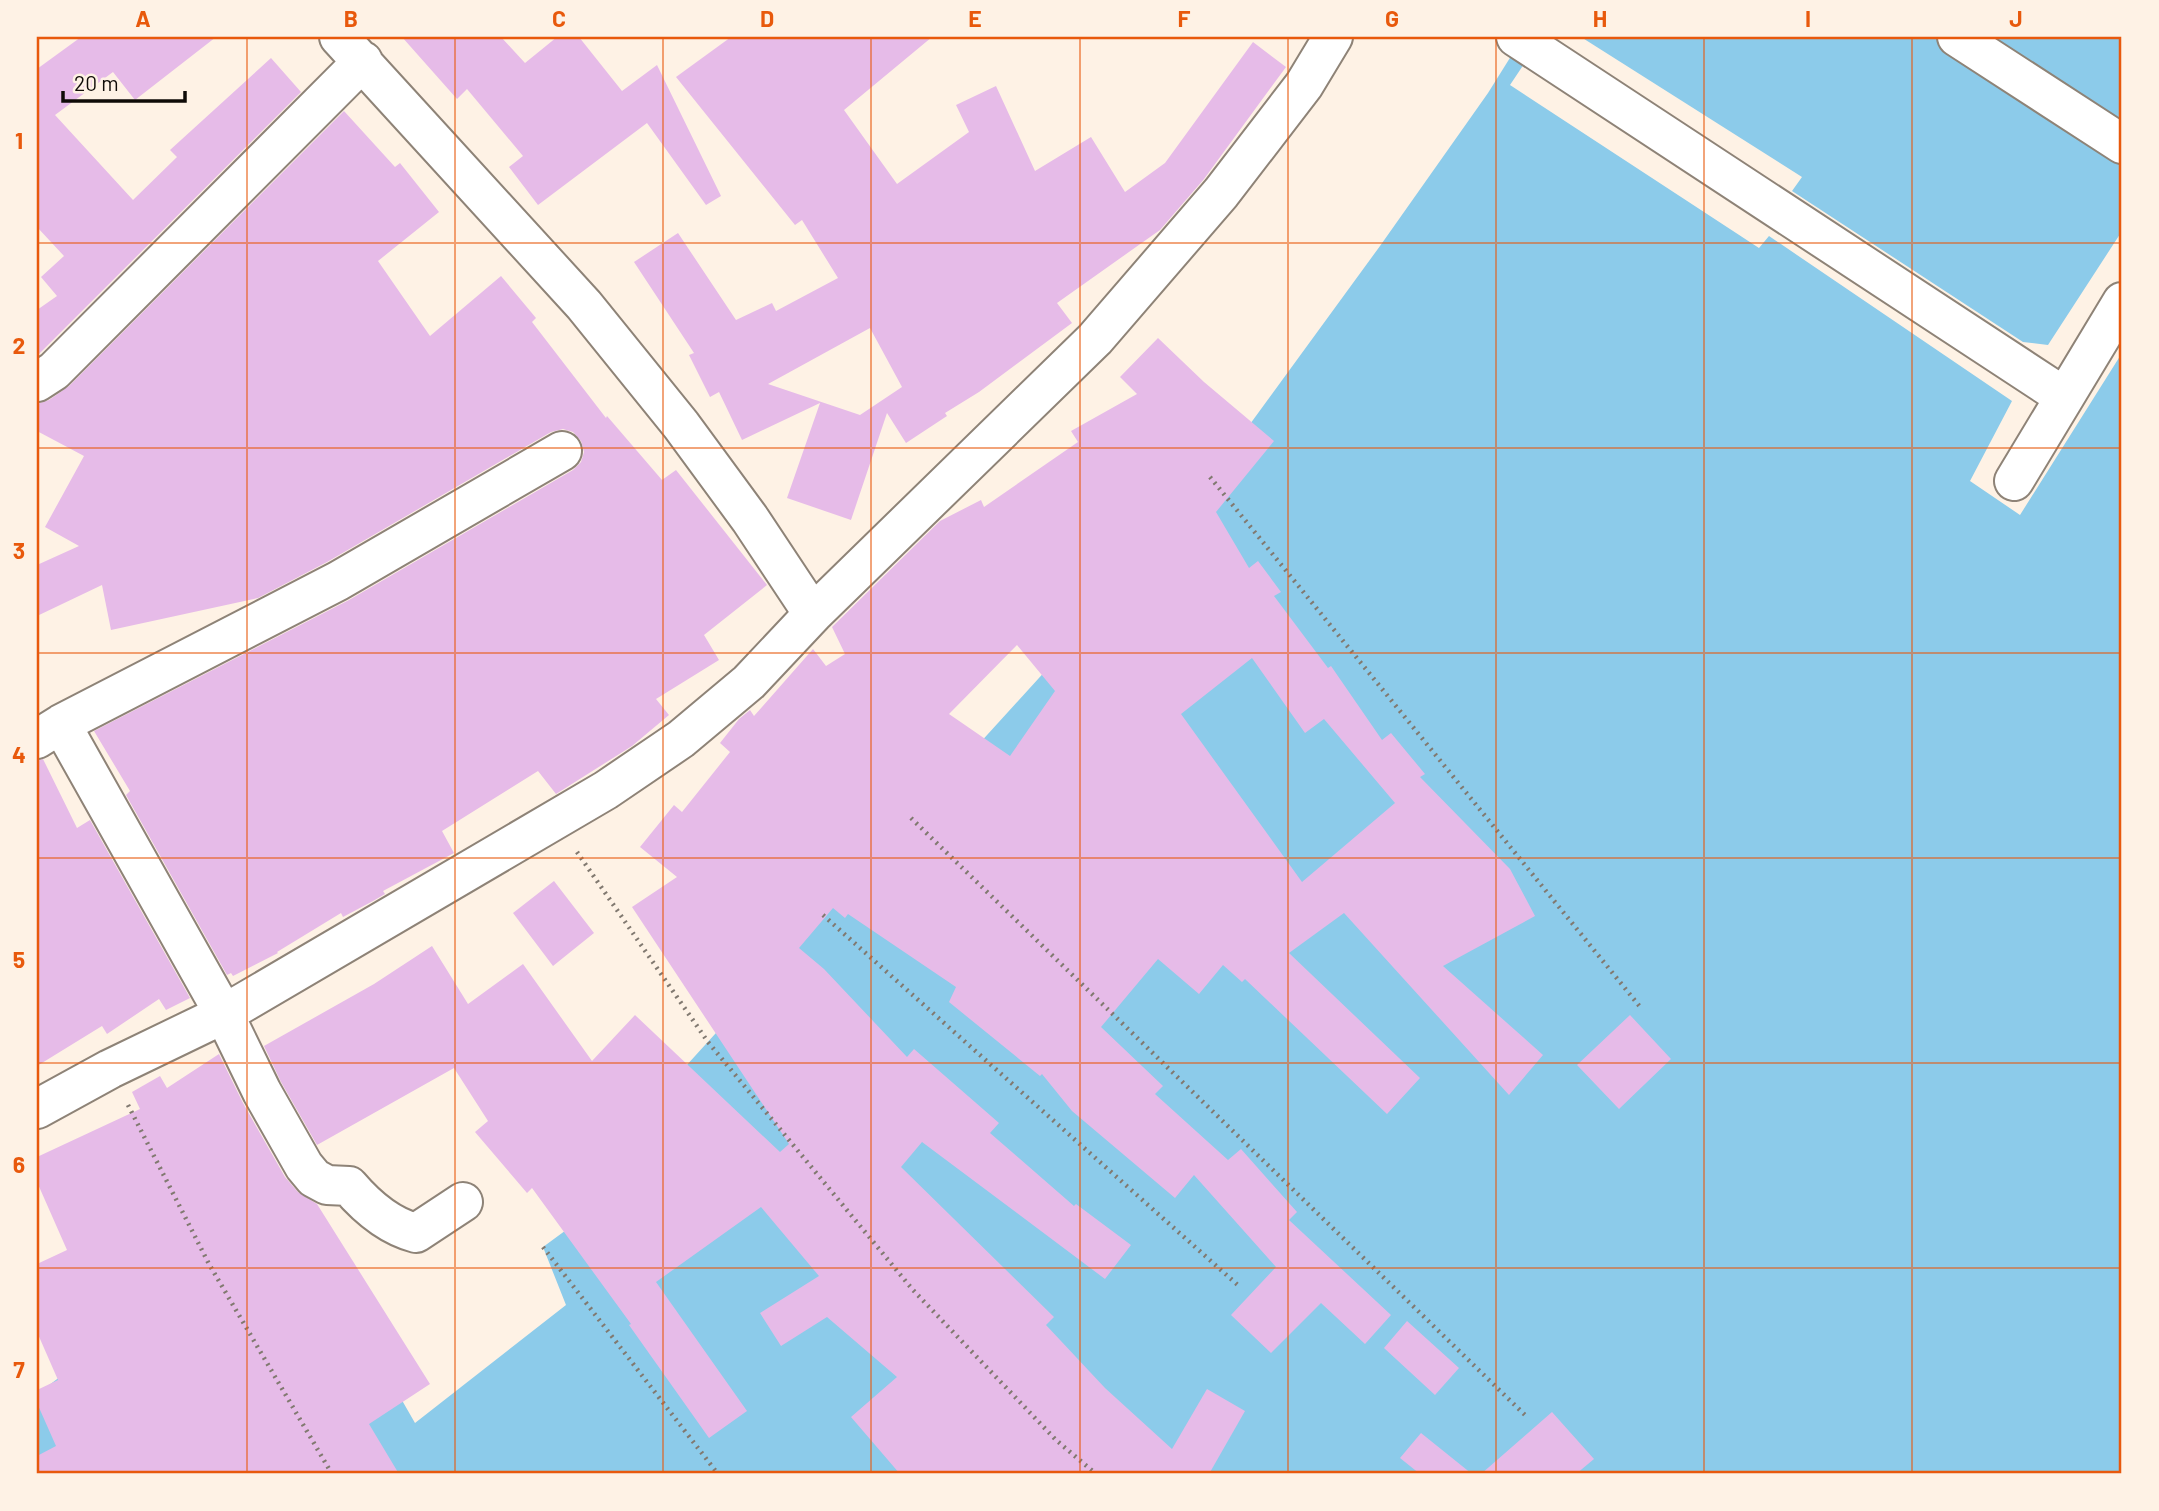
<svg xmlns="http://www.w3.org/2000/svg" width="2159" height="1511" viewBox="0 0 2159 1511" font-family="Barlow,sans-serif">
	<style>
		.water { fill: #8ccbea }
		.pier { fill: #fef2e5 }
		.building { fill: #e6bbe8; fill-rule: evenodd }
		.lines { fill: none; stroke-linecap: round; stroke-linejoin: round }
		.minor-casing { stroke: #8e8377; stroke-width: 42 }
		.path { stroke: #817970; stroke-width: 4.5; stroke-dasharray: 2 5; stroke-linecap: butt }
		.minor { stroke: #fff; stroke-width: 38 }
		.grid { fill: none; stroke: #e8590c; stroke-width: 2; stroke-opacity: 0.55 }
		.neatline { fill: none; stroke: #e8590c; stroke-width: 2.5 }
		.grid-label { font-size: 23px; text-anchor: middle; font-weight: bold; fill: #e8590c }
	</style>
	<rect width="100%" height="100%" fill="#fef2e5"/>
	<!-- water -->
	<path class="water" d="M1523,37h599v1437h-2085v-87l3,5 249,-189 126,220 151,-118 -23,-58 158,-116 -26,-53 494,-543 211,-289 108,-153z"/>
	<!-- pier -->
	<path class="pier" d="M1542,37h39l221,140 -10,14 231,151 25,3 74,-114v122l-102,162 -50,-34 42,-80 -243,-165 -10,12 -249,-163z"/>
	<!-- building -->
	<path class="building" d="M81,37h135l-81,63 -22,-28 -58,43 78,85 44,-43 -7,-7 101,-92 30,34 -264,264v-46l20,-14 -16,-19 23,-21 -27,-29v-158z
		M402,37h99l24,26 32,-26h22l43,54 35,-26 64,131 -15,9 -59,-82 -109,82 -29,-38 14,-11 -56,-67 -10,10z
		M731,37h201l-88,73 53,74 72,-52 -13,-27 40,-19 39,85 56,-34 34,55 40,-29 88,-121 33,25 -82,112 -44,51 -103,73 15,20 -93,69 -34,21 2,3 -41,27 -19,-30 -36,107 -64,-22 33,-95 -78,37 -23,-48 -9,5 -21,-42 5,-2 -60,-91 44,-29 58,87 36,-17 4,8 62,-33 -36,-58 -7,5 -119,-148zM870,328l32,59 -42,28 -92,-31z
		M344,111l51,56 5,-4 39,49 -61,49 52,75 71,-60 35,42 -4,4 74,96 1,-2 55,64 14,-10 91,115 -63,50 15,25 -63,39 13,16 -37,31 -76,48 -18,-23 -96,60 12,22 -71,38 2,3 -12,7 -30,16 -2,-4 -64,39 1,1 -45,23 -2,-3 -4,2 -101,-180 4,-4 -36,-60 255,-131 224,-130 8,-8 3,-10 -3,-11 -8,-9 -10,-3 -12,3 -224,130 -69,36 -147,32 -9,-45 -65,31v-51l42,-19 -34,-19 39,-71 -47,-25v-27l12,-4 20,-14z
		M1158,338l46,44 70,59 -58,71 33,56 9,-7 23,31 -7,4 54,72 3,-2 51,74 9,-7 34,41 -5,3 90,92 25,47 -92,50 100,89 -34,40 -165,-182 -55,40 131,125 -33,36 -142,-135 -3,3 -19,-17 -24,29 -41,-35 -57,68 62,59 -8,8 73,66 13,-11 56,63 -8,8 102,95 -26,29 -44,-41 -50,50 -40,-38 45,-48 -82,-92 -19,23 -103,-87 -30,-37 -2,2 -91,-74 7,-15 -108,-73 -3,4 -12,-10 -34,40 25,21 83,88 7,-8 85,74 -9,10 84,73 2,-2 55,41 -26,34 -183,-137 -21,25 153,150 -8,8 59,63 67,61 35,-60 38,22 -36,63h-309l-49,-57 46,-40 -70,-60 -46,29 -21,-33 59,-37 -58,-69 -105,75 91,129 -38,27 -80,-113 2,-1 -99,-136 -5,5 -52,-61 13,-11 -34,-53 -137,77 -36,-63 -17,-36 110,-62 58,-38 36,58 55,-40 69,97 43,-46 145,137 9,-8 -157,-237 45,-30 -37,-30 34,-42 8,7 48,-60 -10,-9 19,-24 11,-9 4,6 59,-67 13,17 19,-12 -13,-27 108,-106 41,-21 3,7 94,-65 -7,-11 66,-37 -17,-17zM1017,645l38,46 -45,65 -61,-42zM1252,658l53,75 19,-14 71,84 -93,79 -121,-168z
		M43,759l34,69 13,-8 100,178 -24,12 -7,-11 -52,35 -5,-8 -65,40v-305z
		M554,881l40,52 -41,33 -40,-53z
		M1630,1015l41,44 -52,50 -42,-44z
		M219,1054l24,49 42,74 13,15 19,12 113,180 -61,40 30,50h-362v-18l19,-10 -19,-43v-13l21,-10 -21,-48v-68l30,-14 -30,-68v-25l103,-48 -8,-17 28,-16 7,12z
		M1407,1321l52,47 -24,27 -51,-47z
		M1552,1412l42,47 -18,15h-95z
		M1421,1433l51,41h-52l-20,-16z"/>
	<g class="lines">
		<!-- minor casing -->
		<g class="minor-casing">
			<path id="minor" d="M1516,37l547,359
				M1957,37l165,107
				M37,382l17,-11 309,-310
				M2014,481l108,-179
				M813,614l282,-275 126,-146 83,-108 29,-48
				M61,724l163,290 38,78 42,74 10,12 13,7 22,1c18,21 40,40 67,47l47,-31
				M37,739l24,-15 277,-143 224,-130
				M37,1109l73,-40 114,-55 382,-224 75,-51 68,-57 64,-68 -63,-95 -69,-94 -97,-120 -245,-268"/>
		</g>
		<!-- path -->
		<path class="path" d="M1210,477l431,531
			M911,818l614,597
			M577,852l131,190 205,248 143,150 40,34
			M823,915l417,372
			M128,1105l81,159 123,210
			M543,1247l175,227"/>
		<!-- minor -->
		<use href="#minor" class="minor"/>
	</g>
	<!-- grid -->
	<path class="grid" d="M247,37v1437M455,37v1437M663,37v1437M871,37v1437M1080,37v1437M1288,37v1437M1496,37v1437M1704,37v1437M1912,37v1437M37,243h2085M37,448h2085M37,653h2085M37,858h2085M37,1063h2085M37,1268h2085"/>
	<!-- border -->
	<rect width="2159" height="1511" fill="none" stroke="#fef2e5" stroke-width="77"/>
	<!-- scale -->
	<path d="M63 91v10h122v-10" fill="none" stroke="#0f0b07" stroke-width="3.5"/>
	<text x="74" y="91" font-size="21" fill="#0f0b07" stroke="#fef2e5" stroke-width="5" paint-order="stroke">20 m</text>
	<rect x="38" y="38" width="2082" height="1434" class="neatline"/>
	<g class="grid-label">
		<text x="143" y="27">A</text>
		<text x="351" y="27">B</text>
		<text x="559" y="27">C</text>
		<text x="767" y="27">D</text>
		<text x="975" y="27">E</text>
		<text x="1184" y="27">F</text>
		<text x="1392" y="27">G</text>
		<text x="1600" y="27">H</text>
		<text x="1808" y="27">I</text>
		<text x="2016" y="27">J</text>
		<text x="19" y="149">1</text>
		<text x="19" y="354">2</text>
		<text x="19" y="559">3</text>
		<text x="19" y="763">4</text>
		<text x="19" y="968">5</text>
		<text x="19" y="1173">6</text>
		<text x="19" y="1378">7</text>
	</g>
</svg>
